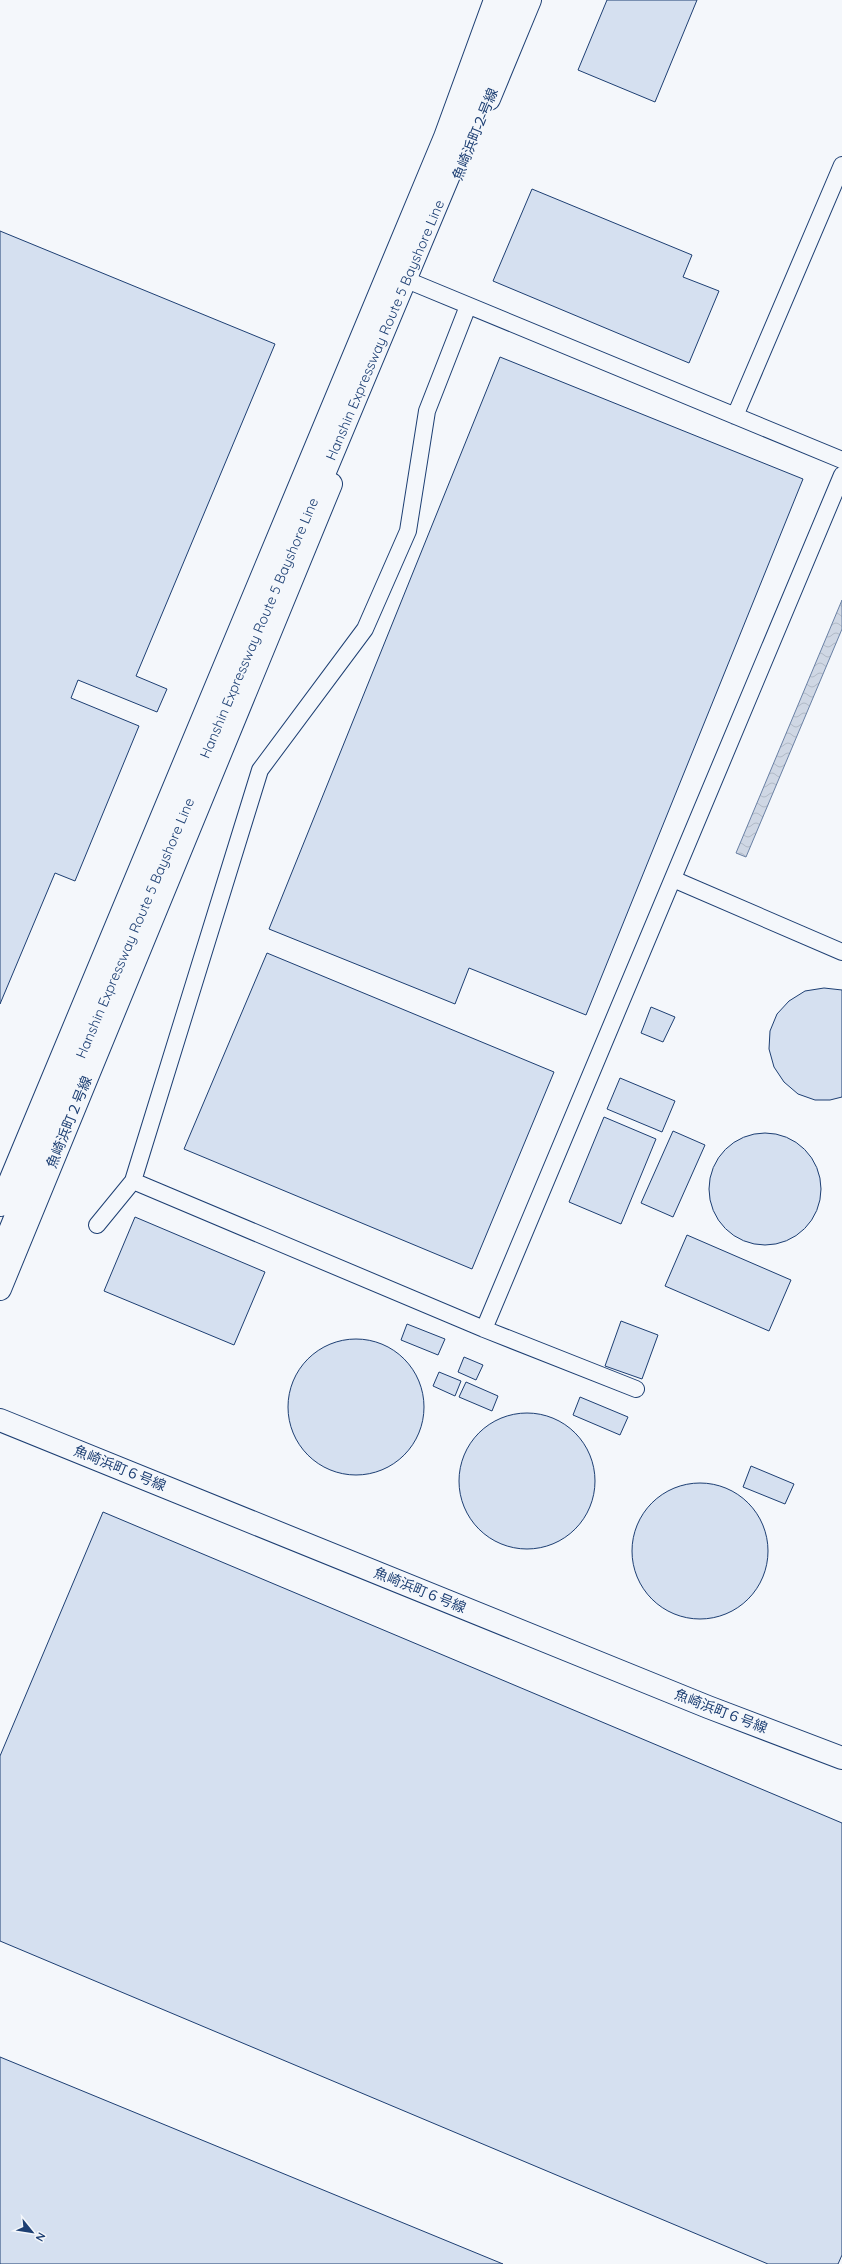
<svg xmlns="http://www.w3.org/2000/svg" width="842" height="2264" viewBox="0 0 842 2264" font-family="Quicksand,'Noto Sans JP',sans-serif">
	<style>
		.water { fill: url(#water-waves); stroke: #687fa3 }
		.building { fill: #d5e0f0; stroke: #1d3f73 }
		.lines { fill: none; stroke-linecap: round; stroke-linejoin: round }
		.service-casing { stroke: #1d3f73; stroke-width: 18 }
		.tertiary-casing { stroke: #1d3f73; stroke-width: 24 }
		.motorway-casing { stroke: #1d3f73; stroke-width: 24 }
		.service { stroke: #f4f7fb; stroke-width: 16 }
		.tertiary { stroke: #f4f7fb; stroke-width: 22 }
		.motorway { stroke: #f4f7fb; stroke-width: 22 }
		.labels { text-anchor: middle; stroke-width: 3; stroke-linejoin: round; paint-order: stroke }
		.street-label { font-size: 14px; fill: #1d3f73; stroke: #f4f7fb }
	</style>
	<defs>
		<pattern id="water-waves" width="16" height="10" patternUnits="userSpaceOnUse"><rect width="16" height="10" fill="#cfd7e4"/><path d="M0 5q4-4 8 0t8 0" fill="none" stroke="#b1bac7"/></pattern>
	</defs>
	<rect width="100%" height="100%" fill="#f4f7fb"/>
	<!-- water -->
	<path class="water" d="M842,600v29l-96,228 -10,-4z"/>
	<!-- building -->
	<path class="building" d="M607,0h90l-42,102 -77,-32z
		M532,189l160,66 -9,22 36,14 -30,72 -196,-82z
		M0,231l275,113 -139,332 31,13 -10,23 -79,-32 -7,18 68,28 -64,155 -20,-8 -55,131z
		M500,357l303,122 -217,536 -117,-47 -14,36 -186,-75z
		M267,953l287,119 -82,197 -288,-120z
		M824,988l18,2v107l-12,3h-15l-17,-6 -14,-12 -10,-15 -5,-18 1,-18 7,-17 12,-13 16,-10z
		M651,1007l24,10 -12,25 -22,-9z
		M620,1078l55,23 -13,31 -55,-23z
		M604,1117l52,22 -35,85 -52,-22z
		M673,1131l32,14 -32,72 -32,-14z
		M709 1189a56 56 0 1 1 112 0a56 56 0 1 1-112 0Z
		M135,1217l130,55 -31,73 -130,-54z
		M687,1235l104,45 -22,51 -104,-45z
		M621,1321l37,14 -16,44 -37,-13z
		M407,1324l38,15 -7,16 -37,-15z
		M288 1407a68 68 0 1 1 136 0a68 68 0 1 1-136 0Z
		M464,1357l19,8 -7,15 -18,-8z
		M439,1372l22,9 -6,15 -22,-10z
		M466,1382l32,14 -6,15 -33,-14z
		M580,1397l48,20 -8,18 -47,-20z
		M459 1481a68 68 0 1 1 136 0a68 68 0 1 1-136 0Z
		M751,1466l43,18 -9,20 -42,-17z
		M632 1551a68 68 0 1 1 136 0a68 68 0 1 1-136 0Z
		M103,1512l739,311v432l-4,9h-70l-768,-323v-185z
		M0,2057l503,207h-503z"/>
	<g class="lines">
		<!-- service casing -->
		<g class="service-casing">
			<path id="service" d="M414,283l428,177
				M735,416l107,-251
				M673,879l169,73
				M133,1181l351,148 152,60
				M97,1225l36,-44 127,-411 105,-141 43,-98 19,-120 41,-105
				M484,1329l358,-854"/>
		</g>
		<!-- tertiary casing -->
		<g class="tertiary-casing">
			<path id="tertiary" d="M489,99l41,-99
				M0,1289l331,-805
				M0,1420l708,287 134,51"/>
		</g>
		<!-- motorway casing -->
		<g class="motorway-casing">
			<path id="motorway" d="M0,1205l445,-1068 50,-137
				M0,1255l119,-291 343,-820 53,-144"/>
		</g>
		<!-- service -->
		<use href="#service" class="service"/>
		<!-- tertiary -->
		<use href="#tertiary" class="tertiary"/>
		<!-- motorway -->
		<use href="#motorway" class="motorway"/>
	</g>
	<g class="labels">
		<!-- street labels -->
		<g class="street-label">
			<text transform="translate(475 134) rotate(-68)" y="5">魚崎浜町２号線</text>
			<text transform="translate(385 330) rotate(-67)" y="5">Hanshin Expressway Route 5 Bayshore Line</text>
			<text transform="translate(259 628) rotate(-67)" y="5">Hanshin Expressway Route 5 Bayshore Line</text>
			<text transform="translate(135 928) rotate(-67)" y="5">Hanshin Expressway Route 5 Bayshore Line</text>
			<text transform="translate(69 1122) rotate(-68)" y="5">魚崎浜町２号線</text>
			<text transform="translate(120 1468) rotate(22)" y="5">魚崎浜町６号線</text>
			<text transform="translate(420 1590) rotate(22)" y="5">魚崎浜町６号線</text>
			<text transform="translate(721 1711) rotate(21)" y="5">魚崎浜町６号線</text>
		</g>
	</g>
	<!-- north arrow -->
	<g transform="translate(32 2232) rotate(120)" stroke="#f4f7fb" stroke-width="3" paint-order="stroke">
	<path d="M0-3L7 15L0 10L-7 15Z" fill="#1d3f73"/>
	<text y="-6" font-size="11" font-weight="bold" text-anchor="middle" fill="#1d3f73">N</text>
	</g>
</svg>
